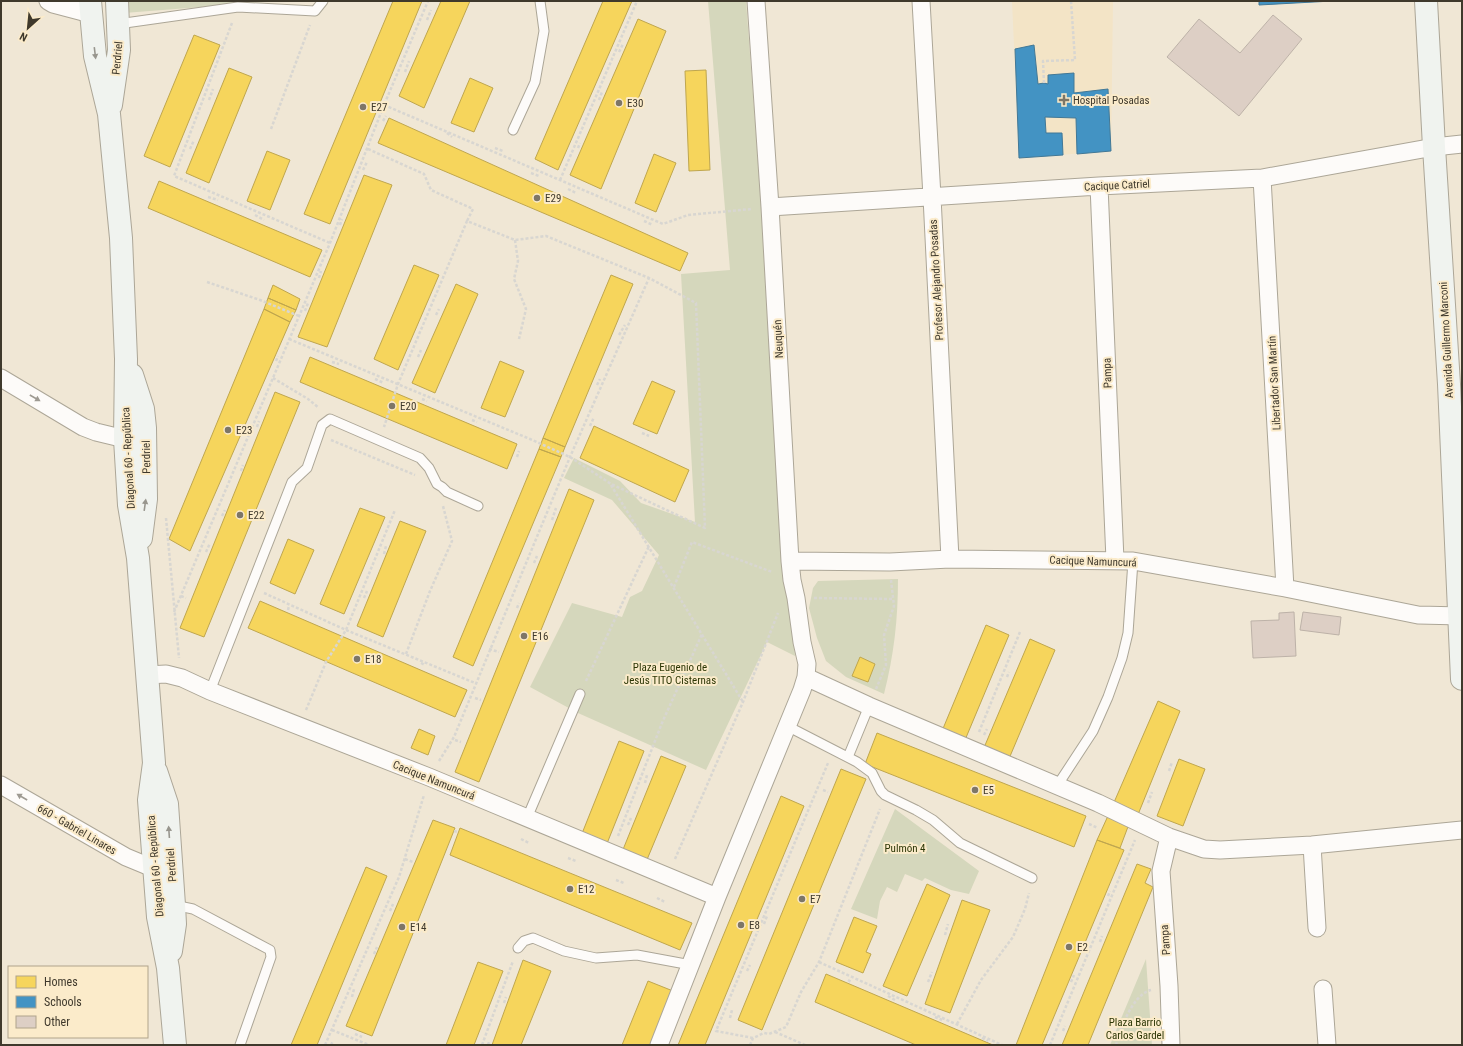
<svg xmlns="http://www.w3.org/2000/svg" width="1463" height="1046" viewBox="0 0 1463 1046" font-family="'Roboto Condensed',sans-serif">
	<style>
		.built { fill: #f3e4c6 }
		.green { fill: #d5d7bc }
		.homes { fill: #f6d55c; stroke: #bfa64e }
		.schools { fill: #4393c3; stroke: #427896 }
		.building { fill: #ddcfc5; stroke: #bdb2a8 }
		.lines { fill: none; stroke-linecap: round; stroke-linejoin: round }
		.lane-casing { stroke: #aca697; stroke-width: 11 }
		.street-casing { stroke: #aca697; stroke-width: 19 }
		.secondary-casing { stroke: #aca697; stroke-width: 24 }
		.path { stroke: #d8d6d1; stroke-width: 2.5; stroke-dasharray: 3 2; stroke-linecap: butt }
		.lane { stroke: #fdfbf9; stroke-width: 9 }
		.street { stroke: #fdfbf9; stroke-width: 17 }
		.secondary { stroke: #f0f3ef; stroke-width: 22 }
		.oneway { fill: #98968e }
		.oneway2 { fill: #9e9a92 }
		.poi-dot { fill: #7d7667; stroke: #fbebca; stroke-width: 1.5 }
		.labels { text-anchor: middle; stroke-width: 4; stroke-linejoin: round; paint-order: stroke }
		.street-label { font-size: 11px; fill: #3f392c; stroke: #fbebca }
		.poi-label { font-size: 11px; fill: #3f392c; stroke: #fbebca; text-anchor: start }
		.park-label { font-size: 11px; fill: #2d3706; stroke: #fbebca }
	</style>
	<rect width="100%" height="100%" fill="#f0e7d5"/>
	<!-- built -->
	<path class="built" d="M1012,1h101l-2,150 -92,7z"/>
	<!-- green -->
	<path class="green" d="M123,1h193l-1,1 -37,-1 -154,12z
		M708,1h38l49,655 -28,-14 -61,128 -128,-57 -48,-26 42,-84 50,14 8,-20 12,-6 17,-36 -47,-55 -48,-22 10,-20 46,23 21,22 54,19 -14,-248 49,-4z
		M898,579c0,40 -4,76 -14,115l-38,-17 -20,-16 -9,-23 -8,-30 4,-20 5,-7z
		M895,809l84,62 -10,23 -18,-4 -26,-12 -3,3 -17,-7 -8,18 -10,-5 -7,14 -3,18 -26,-10z
		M1146,959l6,86h-42z"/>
	<!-- homes -->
	<path class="homes" d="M393,1h29l-92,223 -26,-10z
		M441,1h29l-46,107 -25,-12z
		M603,1h29l-74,169 -23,-11z
		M638,19l28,12 -65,158 -31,-14z
		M194,35l26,10 -50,122 -26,-11z
		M229,68l23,9 -43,106 -23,-10z
		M706,70l4,100 -21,1 -4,-100z
		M470,78l23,10 -19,44 -23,-9z
		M389,118l299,135 -8,18 -302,-128z
		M267,151l23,9 -20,50 -23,-9z
		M654,154l22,9 -20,49 -21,-9z
		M364,175l28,10 -65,162 -29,-10z
		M159,181l163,69 -12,27 -162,-69z
		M414,265l25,10 -41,95 -24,-11z
		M611,275l22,9 -68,163 -22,-9z
		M456,284l22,10 -43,99 -23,-10z
		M273,285l27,14 -4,11 -28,-12z
		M268,298l28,12 -6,12 -26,-13z
		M264,309l26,13 -100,229 -21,-12z
		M310,357l207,87 -10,25 -207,-87z
		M500,361l24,10 -19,46 -24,-9z
		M652,381l23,10 -18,43 -24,-10z
		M275,392l25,10 -96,235 -24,-9z
		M594,426l95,44 -14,32 -95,-44z
		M543,438l22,9 -4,10 -22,-8z
		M539,449l22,8 -88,209 -20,-9z
		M569,489l25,11 -115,282 -24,-10z
		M360,508l25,9 -41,97 -24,-10z
		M400,521l26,10 -43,106 -26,-11z
		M288,539l26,11 -19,44 -25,-11z
		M260,601l207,89 -12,27 -207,-89z
		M986,625l23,10 -44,105 -23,-9z
		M1030,639l25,11 -47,111 -25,-11z
		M860,657l15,7 -7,18 -16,-6z
		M1158,701l22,10 -43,106 -25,-10z
		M419,729l16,7 -7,19 -17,-7z
		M877,733l209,83 -12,31 -209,-83z
		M619,741l25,10 -38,95 -25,-10z
		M661,756l25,10 -40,96 -24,-10z
		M1179,759l26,10 -22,57 -26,-10z
		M841,769l25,10 -104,251 -24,-10z
		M781,796l23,10 -99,239h-27z
		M1112,807l17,17 -9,24 -23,-8z
		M433,820l22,8 -83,208 -26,-10z
		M460,828l232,95 -12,27 -230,-95z
		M1097,840l27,10 -82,195h-26z
		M1137,864l14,5 -6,14 8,4 -65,158h-26z
		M366,867l21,9 -70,169h-26z
		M927,884l23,11 -43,101 -24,-10z
		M962,900l28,10 -40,103 -25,-9z
		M854,917l23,9 -11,26 5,2 -8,19 -27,-11z
		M523,960l28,11 -30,74h-29z
		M478,962l25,9 -29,74h-28z
		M826,974l167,71h-77l-101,-43z
		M648,981l25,10 -23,54h-28z"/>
	<!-- schools -->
	<path class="schools" d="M1259,1h73l-73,4z
		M1034,45l4,39 6,-1 4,1v-9l26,-2v20l34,-4 3,62 -34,3 -1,-36 -31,-1 1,16h16l1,22 -44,3 -4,-109z"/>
	<!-- building -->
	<path class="building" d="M1273,15l29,24 -63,77 -72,-59 32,-38 41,34z
		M1294,612l2,44 -43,2 -2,-37 28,-1v-7z
		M1303,612l38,5 -2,18 -39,-5z"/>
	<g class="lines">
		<!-- lane casing -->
		<g class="lane-casing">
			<path id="lane" d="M118,24l120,-17 77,4 8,-10
				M513,130l22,-48 9,-51 -4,-30
				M210,691l82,-209 15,-14 15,-43 8,-6 90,39 9,10 8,16 5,3 5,5 31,14
				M787,726l70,36 15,11 9,18 4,4 31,15 17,10 27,23 72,35
				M848,757l21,-51
				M1057,786l36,-55 15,-34 14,-39 6,-25 5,-72
				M527,818l53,-124
				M174,905l19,4 77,41 1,7 -31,88
				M518,948l6,-7 9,-3 31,13 32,7 41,-3 54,10"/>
		</g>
		<!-- street casing -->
		<g class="street-casing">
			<path id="street" d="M48,1l5,3 38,10
				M921,1l11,196 18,362
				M1262,178l23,410
				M1099,186l16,374
				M770,207l329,-21 163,-8 172,-31 28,-3
				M1,378l82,49 13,5 29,7
				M790,561l100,1 60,-3 183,2 152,27 133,27 44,1
				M147,675l19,-1 16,4 28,13 219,86 288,120
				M806,677l63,29 229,97 71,34 35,12 16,1 92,-5 150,-15
				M1,785l125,72 29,12
				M1169,837l-8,34 8,115 2,59
				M1312,845l5,83
				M1323,989l4,56
				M659,1045l58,-148 85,-207 4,-13 1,-13 -5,-22 -6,-44 -4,-18 -2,-19 -20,-354 -14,-206"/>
		</g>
		<!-- secondary casing -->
		<g class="secondary-casing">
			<path id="secondary" d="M90,1l5,55 14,58 12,124 5,121 -1,80 4,66 9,53 16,205 -5,37 9,117 10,51 7,77
				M1426,1l8,146 15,237 13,295
				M111,105l8,-55 -2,-49
				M132,375l11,34 2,19 1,71 -5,39
				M156,771l11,33 7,101 1,19 -4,27"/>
		</g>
		<!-- path -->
		<path class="path" d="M427,20l4,-10
			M232,23l-58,153 156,67
			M619,52l4,-8
			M405,72l4,-11
			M1044,83l-1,-22 32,-1 -4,-59
			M209,100l4,-11
			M599,100l3,-8
			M384,105l279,119 25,-9 64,-6
			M383,121l3,-5
			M271,129l39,-104
			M447,133l5,4
			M495,148l8,3
			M578,148l2,-5
			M190,149l4,-9
			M368,149l56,25 7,16 42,19 -6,12
			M363,170l4,-8
			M531,173l8,3
			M560,180l77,-179
			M568,189l8,4
			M208,197l10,3
			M255,215l9,5
			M644,221l9,4
			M340,225l2,-6
			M515,240l3,21 -4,18 12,30 -7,30
			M319,278l2,-7
			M207,282l53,18 39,16
			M305,311l3,-8
			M436,315l3,-6
			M619,335l6,-10
			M289,339l241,100 40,18 41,27 94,44 -9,-225 -47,-25 -103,-42 -31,4 -48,-19 -69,163 -14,43
			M418,357l3,-7
			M276,361l2,-5
			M332,362l7,2
			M273,378l35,21 11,9
			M375,379l9,4
			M597,385l3,-6
			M422,399l5,2
			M472,420l5,2
			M590,426l4,-9
			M257,427l2,-6
			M642,433l7,3
			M331,440l84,35
			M517,457l2,-6
			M241,471l2,-6
			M611,485l132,217
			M222,516l3,-6
			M166,518l13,140
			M552,520l4,-12
			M206,552l4,-9
			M384,554l2,-8
			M534,563l3,-7
			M674,587l18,-45 80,30
			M264,593l82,37 129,53
			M181,596l5,2
			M364,598l3,-7
			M814,598l79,1
			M517,608l2,-5
			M288,610l1,-4
			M174,612l156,-369 54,-138 44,-104
			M489,649l10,3
			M406,654l24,-63 22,-50 -9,-35
			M421,663l4,2
			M1007,677l2,-5
			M586,681l63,-135
			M876,689l10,-24 -2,-30 10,-29 -3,-26
			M475,698l6,2
			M306,710l20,-48 20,-32 49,-120
			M979,732l41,-100
			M984,735l3,-6
			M455,740l6,2
			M439,761l15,-24 116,-280 79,-179
			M1169,771l3,-9
			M645,783l2,-8
			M823,790l5,2
			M1148,803l4,-11
			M1089,824l9,4
			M628,825l3,-7
			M454,831l4,1
			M618,836l44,-113 40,-89
			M521,839l8,4
			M568,858l8,3
			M405,859l8,3
			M675,859l68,-157 35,-89
			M616,880l8,3
			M1108,896l2,-5
			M657,898l8,4
			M390,911l3,-7
			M764,924l3,-8
			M945,935l3,-11
			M1100,942l2,-6
			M374,954l3,-7
			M819,962l183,83
			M747,971l3,-6
			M848,980l3,2
			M928,982l4,-10
			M1071,982l3,-7
			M888,996l7,4
			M352,997l2,-8
			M504,1003l2,-6
			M935,1017l7,3
			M730,1018l2,-8
			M957,1024l24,-44 32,-43 12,-28 4,-16
			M332,1030l37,15
			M1063,1031l2,-5
			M775,1032l30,13
			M355,1034l7,3
			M753,1038l-37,-7 112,-268
			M982,1038l6,3
			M325,1045l74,-168 25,-82
			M331,1045l2,-4
			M482,1045l31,-84
			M488,1045l1,-3
			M750,1045l3,-7 11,-5 5,1 17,-7 15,-35 18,-30 61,-153
			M1050,1045l85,-205
			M1116,1045c5,-17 16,-50 35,-55"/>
		<!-- lane -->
		<use href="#lane" class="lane"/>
		<!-- street -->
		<use href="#street" class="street"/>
		<!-- secondary -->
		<use href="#secondary" class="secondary"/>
	</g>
	<!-- one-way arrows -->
	<defs><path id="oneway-solid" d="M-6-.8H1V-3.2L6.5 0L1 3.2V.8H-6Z"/></defs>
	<g class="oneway">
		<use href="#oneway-solid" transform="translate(95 53) rotate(83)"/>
		<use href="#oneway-solid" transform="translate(145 505) rotate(-82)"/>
		<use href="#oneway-solid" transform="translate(169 832) rotate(-94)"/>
	</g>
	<g class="oneway2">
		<use href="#oneway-solid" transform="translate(35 398) rotate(30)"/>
		<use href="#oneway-solid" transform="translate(22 797) rotate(-150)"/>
	</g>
	<!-- markers -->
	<g class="poi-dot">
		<path d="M1062 94h4v4h4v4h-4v4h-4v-4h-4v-4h4z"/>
		<circle cx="619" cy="103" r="4"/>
		<circle cx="363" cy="107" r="4"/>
		<circle cx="537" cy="198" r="4"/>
		<circle cx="392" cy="406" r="4"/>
		<circle cx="228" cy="430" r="4"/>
		<circle cx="240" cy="515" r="4"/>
		<circle cx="524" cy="636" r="4"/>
		<circle cx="357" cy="659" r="4"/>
		<circle cx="975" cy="790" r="4"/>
		<circle cx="570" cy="889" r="4"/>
		<circle cx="802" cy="899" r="4"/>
		<circle cx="741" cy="925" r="4"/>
		<circle cx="402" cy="927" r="4"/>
		<circle cx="1069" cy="947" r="4"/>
	</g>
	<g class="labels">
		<!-- street labels -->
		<g class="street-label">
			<text transform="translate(117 58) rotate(-85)" y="4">Perdriel</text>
			<text transform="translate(1117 185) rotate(-3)" y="4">Cacique Catriel</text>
			<text transform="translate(936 280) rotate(-93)" y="4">Profesor Alejandro Posadas</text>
			<text transform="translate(778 339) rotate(-93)" y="4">Neuquén</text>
			<text transform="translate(1446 340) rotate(-93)" y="4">Avenida Guillermo Marconi</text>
			<text transform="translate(1107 373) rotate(-92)" y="4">Pampa</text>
			<text transform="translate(1274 383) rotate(-93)" y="4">Libertador San Martín</text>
			<text transform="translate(146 457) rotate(-91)" y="4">Perdriel</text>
			<text transform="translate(128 458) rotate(-93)" y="4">Diagonal 60 - República</text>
			<text transform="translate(1093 561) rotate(2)" y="4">Cacique Namuncurá</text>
			<text transform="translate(434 780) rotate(22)" y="4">Cacique Namuncurá</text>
			<text transform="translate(77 829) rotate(30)" y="4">660 - Gabriel Linares</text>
			<text transform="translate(171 865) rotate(-94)" y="4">Perdriel</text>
			<text transform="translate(155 866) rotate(-95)" y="4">Diagonal 60 - República</text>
			<text transform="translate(1165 940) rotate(-94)" y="4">Pampa</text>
		</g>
		<!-- poi labels -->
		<g class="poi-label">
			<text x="1073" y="104">Hospital Posadas</text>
			<text x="627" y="107">E30</text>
			<text x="371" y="111">E27</text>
			<text x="545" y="202">E29</text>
			<text x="400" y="410">E20</text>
			<text x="236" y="434">E23</text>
			<text x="248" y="519">E22</text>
			<text x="532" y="640">E16</text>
			<text x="365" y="663">E18</text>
			<text x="983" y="794">E5</text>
			<text x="578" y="893">E12</text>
			<text x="810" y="903">E7</text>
			<text x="749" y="929">E8</text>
			<text x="410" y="931">E14</text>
			<text x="1077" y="951">E2</text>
		</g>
		<!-- park labels -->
		<g class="park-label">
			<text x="670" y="671">Plaza Eugenio de<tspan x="670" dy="13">Jesús TITO Cisternas</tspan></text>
			<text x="905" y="852">Pulmón 4</text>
			<text x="1135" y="1026">Plaza Barrio<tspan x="1135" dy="13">Carlos Gardel</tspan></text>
		</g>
	</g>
	<!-- border -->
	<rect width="1463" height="1046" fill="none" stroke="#3f392c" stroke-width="4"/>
	<!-- legend -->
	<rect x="8" y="966" width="140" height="72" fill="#fbebca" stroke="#b0a48b"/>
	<rect x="16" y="976" width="20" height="12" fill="#f6d55c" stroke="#b0a48b"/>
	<text x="44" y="986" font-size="12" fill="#3f392c">Homes</text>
	<rect x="16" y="996" width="20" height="12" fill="#4393c3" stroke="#b0a48b"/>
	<text x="44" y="1006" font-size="12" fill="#3f392c">Schools</text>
	<rect x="16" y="1016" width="20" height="12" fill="#ddcfc5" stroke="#b0a48b"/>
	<text x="44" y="1026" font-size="12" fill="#3f392c">Other</text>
	<!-- north arrow -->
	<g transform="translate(28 28) rotate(207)" stroke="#fbebca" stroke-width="3" paint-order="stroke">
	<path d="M0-3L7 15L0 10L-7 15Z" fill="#3f392c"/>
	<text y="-6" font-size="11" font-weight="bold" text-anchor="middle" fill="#3f392c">N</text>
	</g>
</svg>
